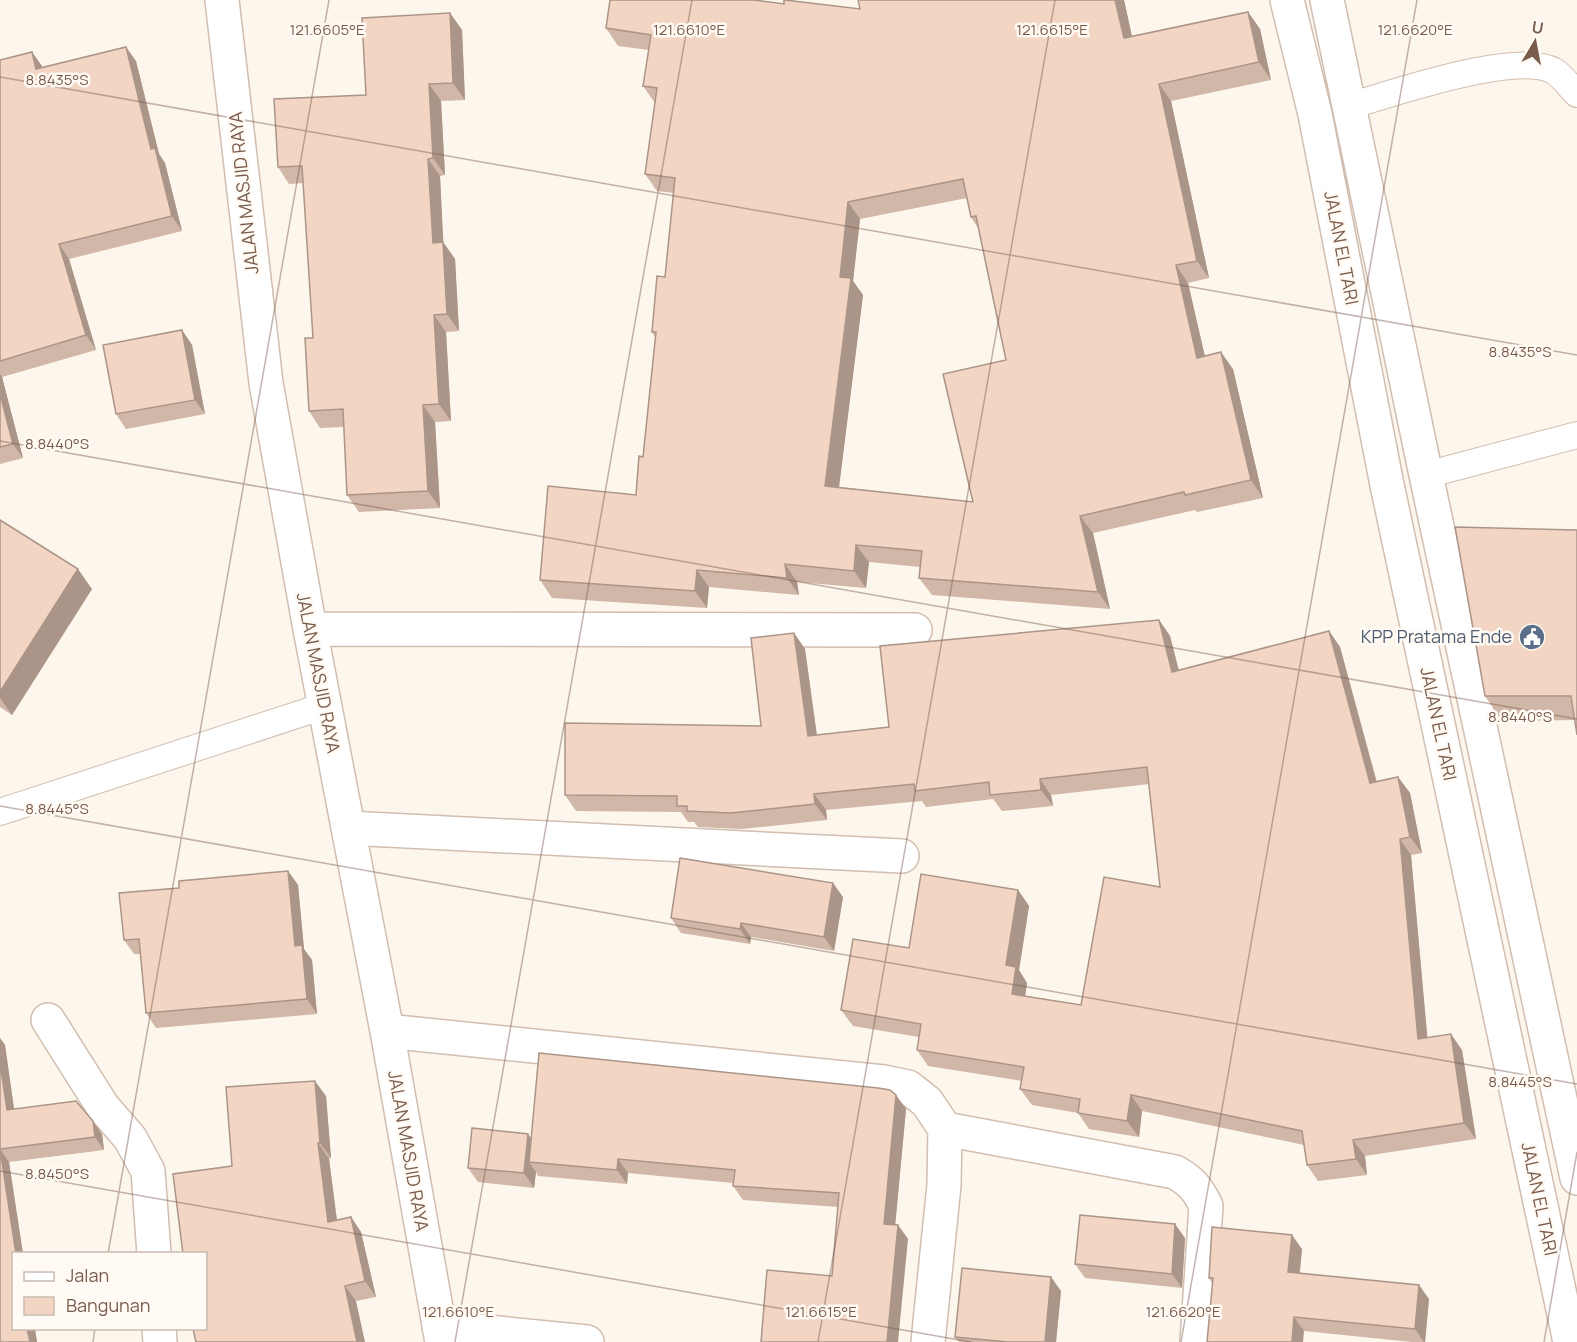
<svg xmlns="http://www.w3.org/2000/svg" width="1577" height="1342" viewBox="0 0 1577 1342" font-family="Manrope,sans-serif">
	<style>
		.lines { fill: none; stroke-linecap: round; stroke-linejoin: round }
		.service-casing { stroke: #d1beb0; stroke-width: 28 }
		.minor-casing { stroke: #d1beb0; stroke-width: 36 }
		.tertiary-casing { stroke: #d1beb0; stroke-width: 36 }
		.service { stroke: #fff; stroke-width: 26 }
		.minor { stroke: #fff; stroke-width: 33 }
		.tertiary { stroke: #fff; stroke-width: 33 }
		.wall { fill: #d1b7a8; fill-rule: evenodd }
		.shaded-wall { fill: #aa9588 }
		.building { fill: #f3d5c3; stroke: #aa9588; stroke-width: 1.5; fill-rule: evenodd }
		.ticks { fill: none; stroke: #7a5c4d; stroke-width: 1.5; stroke-opacity: 0.45 }
		.labels { text-anchor: middle; stroke-width: 5; stroke-linejoin: round; paint-order: stroke }
		.street-label { font-size: 18px; fill: #7a5c4d; stroke: #fffaf3 }
		.service-label { font-size: 18px; fill: #4e5e75; stroke: #fffaf3; text-anchor: end }
		.ticks-label { font-size: 15px; text-anchor: middle; fill: #7a5c4d; stroke: #fffaf3; stroke-width: 5; stroke-linejoin: round; paint-order: stroke }
	</style>
	<rect width="100%" height="100%" fill="#fdf6ec"/>
	<g class="lines">
		<!-- service casing -->
		<g class="service-casing">
			<path id="service" d="M1349,106c43,-12 167,-56 205,-35 9,5 16,17 23,23
				M1426,475l151,-40
				M0,812l324,-106"/>
		</g>
		<!-- minor casing -->
		<g class="minor-casing">
			<path id="minor" d="M222,0l44,383 44,246 77,402 55,311
				M310,629l605,1
				M348,828l554,28
				M48,1020l55,87 27,31 18,33 6,83
				M387,1031l497,51 24,5 19,15 18,27 -1,56 -16,157
				M945,1129l230,43c16,9 23,17 31,34l-9,136
				M439,1327l148,15
				M159,1328l1,14"/>
		</g>
		<!-- tertiary casing -->
		<g class="tertiary-casing">
			<path id="tertiary" d="M1287,0l28,114 72,371 183,857
				M1327,0l99,475 151,703"/>
		</g>
		<!-- service -->
		<use href="#service" class="service"/>
		<!-- minor -->
		<use href="#minor" class="minor"/>
		<!-- tertiary -->
		<use href="#tertiary" class="tertiary"/>
	</g>
	<!-- wall -->
	<path class="wall" d="M1124,0l8,36 116,-24 12,17 11,51 -100,21 38,177 -21,5 17,73 28,13 30,129 -66,14 -2,-2 -102,23 17,76 -178,-14 -13,-17 1,-11 -51,-5 -3,26 -69,-6 2,13 -90,-8 -2,21 -155,-10 -12,-18 96,-85 7,-38 12,-120 -3,-5 13,-55 9,-84 -17,-2 -12,-17 10,-71 -12,-17 6,-36 -31,-4 -12,-18 178,-24 76,5zM967,198l4,19 7,11 28,132 -33,142 -134,-15 24,-192 -10,-14 7,-62z
		M450,13l12,17 3,70 -24,1 4,74 -5,1 3,66 12,17 4,72 -13,1 5,89 -16,1 5,86 -81,4 -12,-17 -3,-68 -24,1 -11,-17 4,-73 -9,-155 -15,1 -11,-17 88,-72z
		M0,60l42,6v1l94,-6 23,93 6,9 17,68 -113,28 27,91 -94,27 21,81 -23,6z
		M182,330l10,15 13,69 -79,15 -10,-15z
		M0,520l92,69 -80,126 -12,-8z
		M1577,530l-2,190 -73,1 -17,-25z
		M1159,620l11,16 9,34 150,-39 11,16 37,135 21,-5 12,16 12,60 -11,2 16,182 35,13 14,89 -111,17 2,19 -49,6 -11,-16 -3,-20 -162,-34 -3,26 -50,-8 -11,-16 -46,-8 -12,-16 2,-8 -94,-15 -11,-16 2,-13 -66,-11 -12,-16 68,-62 109,-58 11,16 -10,64 8,13 -2,13 56,9 79,-118 -11,-103 -98,11 2,11 -51,5 -9,-12 -67,8 -4,-6 -96,9 1,10 -85,9 -44,-2 -4,-5h-6l-7,-10 -105,-1 -11,-16 196,-69 33,-93 11,16 12,86 72,-8z
		M288,871l10,14 6,64 8,11 5,54 -161,14 -10,-15 -6,-59h-6l-10,-14 55,-52z
		M843,897l-9,54 -83,-14 -1,7 -69,-11 -10,-15z
		M0,1038l5,7 9,64 88,25 2,16 -95,12 14,92h-9l21,75 2,13h-37z
		M896,1095l10,14 -11,116h3l10,14 -76,37 6,-69 -95,-7 -10,-14v-3l-105,-10 -1,11 -89,-8 -2,-4 -2,16 -56,-6 -10,-14 63,-30z
		M326,1096l5,62 -2,1 8,61 14,-3 10,15 15,65 -20,4 -124,-135z
		M1185,1238l-3,50 -97,-10 -10,-14z
		M1302,1249l-2,24 129,26 -4,43h-13l-108,-11 -92,-48 -3,-5z
		M1061,1291l-5,51h-97l-4,-5z"/>
	<!-- shaded-wall -->
	<path class="shaded-wall" d="M1115,0h9l12,55 -12,-17z
		M1248,12l12,17 11,51 -12,-18z
		M450,13l12,17 3,70 -12,-17z
		M126,47l10,14 23,93 6,9 17,68 -10,-15 -21,-67z
		M32,52l10,14 4,17 -10,-14z
		M429,84l12,17 4,74 -12,-17z
		M1159,84l12,17 38,177 -12,-17z
		M428,159l12,17 4,79 -1,-13 12,17 4,72 -12,-17 -14,-71z
		M848,202l12,17 -7,62 10,14 -26,208 -12,-17 15,-209z
		M59,244l10,15 27,91 -10,-15z
		M1176,265l12,18 21,92 -12,-17z
		M434,315l12,17 5,89 -12,-17z
		M182,330l10,15 13,69 -10,-14z
		M1221,352l12,17 30,129 -12,-18z
		M0,374l2,3 21,81 -10,-14 -13,-50z
		M423,405l12,17 5,86 -12,-17z
		M1080,516l13,17 17,76 -12,-17z
		M856,545l13,17 -3,26 -12,-17z
		M785,564l12,18 2,13 -12,-17z
		M78,569l14,20 -80,126 -12,-17v-6z
		M697,570l12,17 -2,21 -12,-17z
		M1159,620l11,16 13,52 -11,-16z
		M1329,631l11,16 41,152 -11,-16z
		M794,633l11,16 14,103 -11,-16z
		M1398,777l12,16 12,60 -12,-16z
		M1040,779l11,16 2,11 -12,-16z
		M814,794l12,16 1,10 -12,-16z
		M1400,839l11,16 18,200 -11,-16z
		M288,871l10,14 6,64 8,11 5,54 -10,-15 -12,-53z
		M833,883l10,14 -9,54 -10,-14z
		M1018,890l11,16 -10,64 8,13 -4,27 -11,-16 -6,-29z
		M741,923l10,14 -1,7 -10,-15z
		M1451,1034l11,16 14,89 -12,-16z
		M0,1038l5,7 11,78 -9,-13 -7,-48z
		M315,1081l11,15 5,62 -11,-15z
		M896,1095l10,14 -12,129 -10,-14z
		M1131,1095l11,16 -3,26 -12,-16z
		M93,1121l9,13 2,16 -9,-13z
		M528,1134l10,14 -9,14 7,10 -2,16 -10,-15z
		M1353,1140l12,16 2,19 -11,-16z
		M318,1143l11,16 10,78 -11,-15z
		M0,1149l9,13 14,92h-7z
		M618,1159l10,14 -1,11 -10,-14z
		M351,1217l10,15 15,65 -11,-16z
		M1175,1224l10,14 -3,50 -10,-14z
		M898,1225l10,14 -10,103h-11z
		M1292,1235l10,14 -4,38 -10,-15z
		M1051,1277l10,14 -5,51h-11z
		M1419,1285l10,14 -4,43h-1l-9,-13z
		M345,1286l11,15 9,41h-8z
		M1294,1317l10,14 -1,11h-11z
		M27,1329h8l2,13h-7z"/>
	<!-- building -->
	<path class="building" d="M610,0h144l30,4v-4h1l75,9 -2,-9h257l9,38 124,-26 11,50 -100,22 38,177 -21,4 21,93 24,-6 30,128 -66,15 -1,-3 -104,24 18,76 -179,-14 3,-27 -66,-6 -2,26 -69,-7 2,14 -90,-8 -2,21 -155,-11 8,-94 88,9 3,-39 4,1 13,-125h-4l5,-56 8,1 10,-99 -30,-4 12,-86 -14,-2 8,-51 -45,-7zM963,179l8,38 5,-1 30,144 -63,14 30,128 -148,-16 26,-208 -11,-1 8,-75z
		M450,13l3,70 -24,1 4,74 -5,1 5,84 10,-1 4,72 -13,1 5,89 -16,1 5,86 -81,4 -4,-86 -34,2 -4,-73h8l-11,-172 -24,1 -4,-68 92,-4 -4,-77z
		M126,47l25,102 4,-1 17,68 -113,28 27,91 -86,26v-301l32,-8 4,17z
		M182,330l13,70 -79,14 -13,-69z
		M0,394l13,50 -13,3z
		M0,520l78,49 -78,123z
		M1455,527l122,3v205l-6,-39h-86z
		M1159,620l13,52 157,-41 41,152 28,-6 12,60 -10,2 18,200 33,-5 13,89 -111,17 3,19 -49,6 -5,-34 -171,-36 -4,26 -49,-8 2,-14 -60,-10 4,-22 -107,-17 4,-26 -80,-14 12,-71 56,9 12,-74 97,16 -12,75 10,2 -4,27 69,11 23,-128 56,10 -13,-120 -107,12 1,11 -51,5 -1,-13 -74,9 -1,-7 -100,10 1,10 -84,9 -44,-2v-5h-10v-10l-112,-1v-72l196,3 -10,-88 43,-5 14,103 81,-9 -9,-81z
		M680,858l153,25 -9,54 -83,-14 -1,6 -69,-11z
		M288,871l7,75 7,-1 5,54 -161,14 -7,-74 -15,1 -5,-47 60,-5v-7z
		M539,1053l339,35 12,2 6,5 -12,129 14,1 -11,117h-126l6,-72 65,6 7,-83 -106,-7 2,-16 -117,-11 -1,11 -88,-8z
		M0,1062l7,48 69,-9 17,20 2,16 -95,12 16,105h-2v75h13l3,13h-30z
		M315,1081l5,62h-2l10,79 23,-5 14,64 -20,5 12,56h-161l-3,-13h13v-75h-23l-10,-80 59,-8 -6,-79z
		M472,1128l56,6 -4,39 -56,-5z
		M1080,1215l95,9 -3,50 -97,-10z
		M1212,1227l80,8 -4,37 131,13 -4,44 -121,-12 -2,25h-85l6,-64h-4z
		M962,1268l89,9 -6,65h-37l-53,-5z"/>
	<!-- ticks -->
	<path class="ticks" d="M0,77l1577,278M0,441l1577,278M0,806l1577,278M0,1171l971,171M108,1254l221,-1254M93,1342l2,-14M455,1342l237,-1342M818,1342l237,-1342M1181,1342l236,-1342M1544,1342l33,-190"/>
	<!-- icons -->
	<defs>
		<g id="civic-disc" transform="scale(1.35)"><circle r="9.5" fill="#5c6f8a" stroke="#fffaf3"/><path d="M-.6-6.5H3V-4.5H.6V-3L4-1V1h2V6H-6V1h2V-1L-.6-3ZM-1.2 2.5V6h2.4V2.5Z" fill="#fff"/></g>
	</defs>
	<g fill-rule="evenodd">
		<use href="#civic-disc" x="1532" y="637"/>
	</g>
	<g class="labels">
		<!-- street labels -->
		<g class="street-label">
			<text transform="translate(244 193) rotate(-96)" y="6">JALAN MASJID RAYA</text>
			<text transform="translate(1341 248) rotate(79)" y="6">JALAN EL TARI</text>
			<text transform="translate(318 673) rotate(79)" y="6">JALAN MASJID RAYA</text>
			<text transform="translate(1438 724) rotate(78)" y="6">JALAN EL TARI</text>
			<text transform="translate(408 1151) rotate(80)" y="6">JALAN MASJID RAYA</text>
			<text transform="translate(1539 1199) rotate(78)" y="6">JALAN EL TARI</text>
		</g>
		<!-- service labels -->
		<g class="service-label">
			<text x="1512" y="643">KPP Pratama Ende</text>
		</g>
	</g>
	<g class="ticks-label">
		<text x="327" y="35">121.6605°E</text>
		<text x="689" y="35">121.6610°E</text>
		<text x="1052" y="35">121.6615°E</text>
		<text x="1415" y="35">121.6620°E</text>
		<text x="57" y="85">8.8435°S</text>
		<text x="1520" y="357">8.8435°S</text>
		<text x="57" y="449">8.8440°S</text>
		<text x="1520" y="722">8.8440°S</text>
		<text x="57" y="814">8.8445°S</text>
		<text x="1520" y="1087">8.8445°S</text>
		<text x="57" y="1179">8.8450°S</text>
		<text x="458" y="1317">121.6610°E</text>
		<text x="821" y="1317">121.6615°E</text>
		<text x="1183" y="1317">121.6620°E</text>
	</g>
	<!-- legend -->
	<rect x="12" y="1252" width="195" height="78" fill="#fffaf3" stroke="#cabbb1" stroke-width="1.5"/>
	<rect x="24" y="1272" width="30" height="9" fill="#ffffff" stroke="#cabbb1" stroke-width="1.5"/>
	<text x="66" y="1282" font-size="18" fill="#7a5c4d">Jalan</text>
	<rect x="24" y="1297" width="30" height="18" fill="#f3d5c3" stroke="#cabbb1" stroke-width="1.5"/>
	<text x="66" y="1312" font-size="18" fill="#7a5c4d">Bangunan</text>
	<!-- north arrow -->
	<g transform="translate(1535 42) rotate(10)" stroke="#fffaf3" stroke-width="4.5" paint-order="stroke">
	<path d="M0-4.5L10 22L0 15L-10 22Z" fill="#7a5c4d"/>
	<text y="-9" font-size="16" font-weight="bold" text-anchor="middle" fill="#7a5c4d">U</text>
	</g>
</svg>
